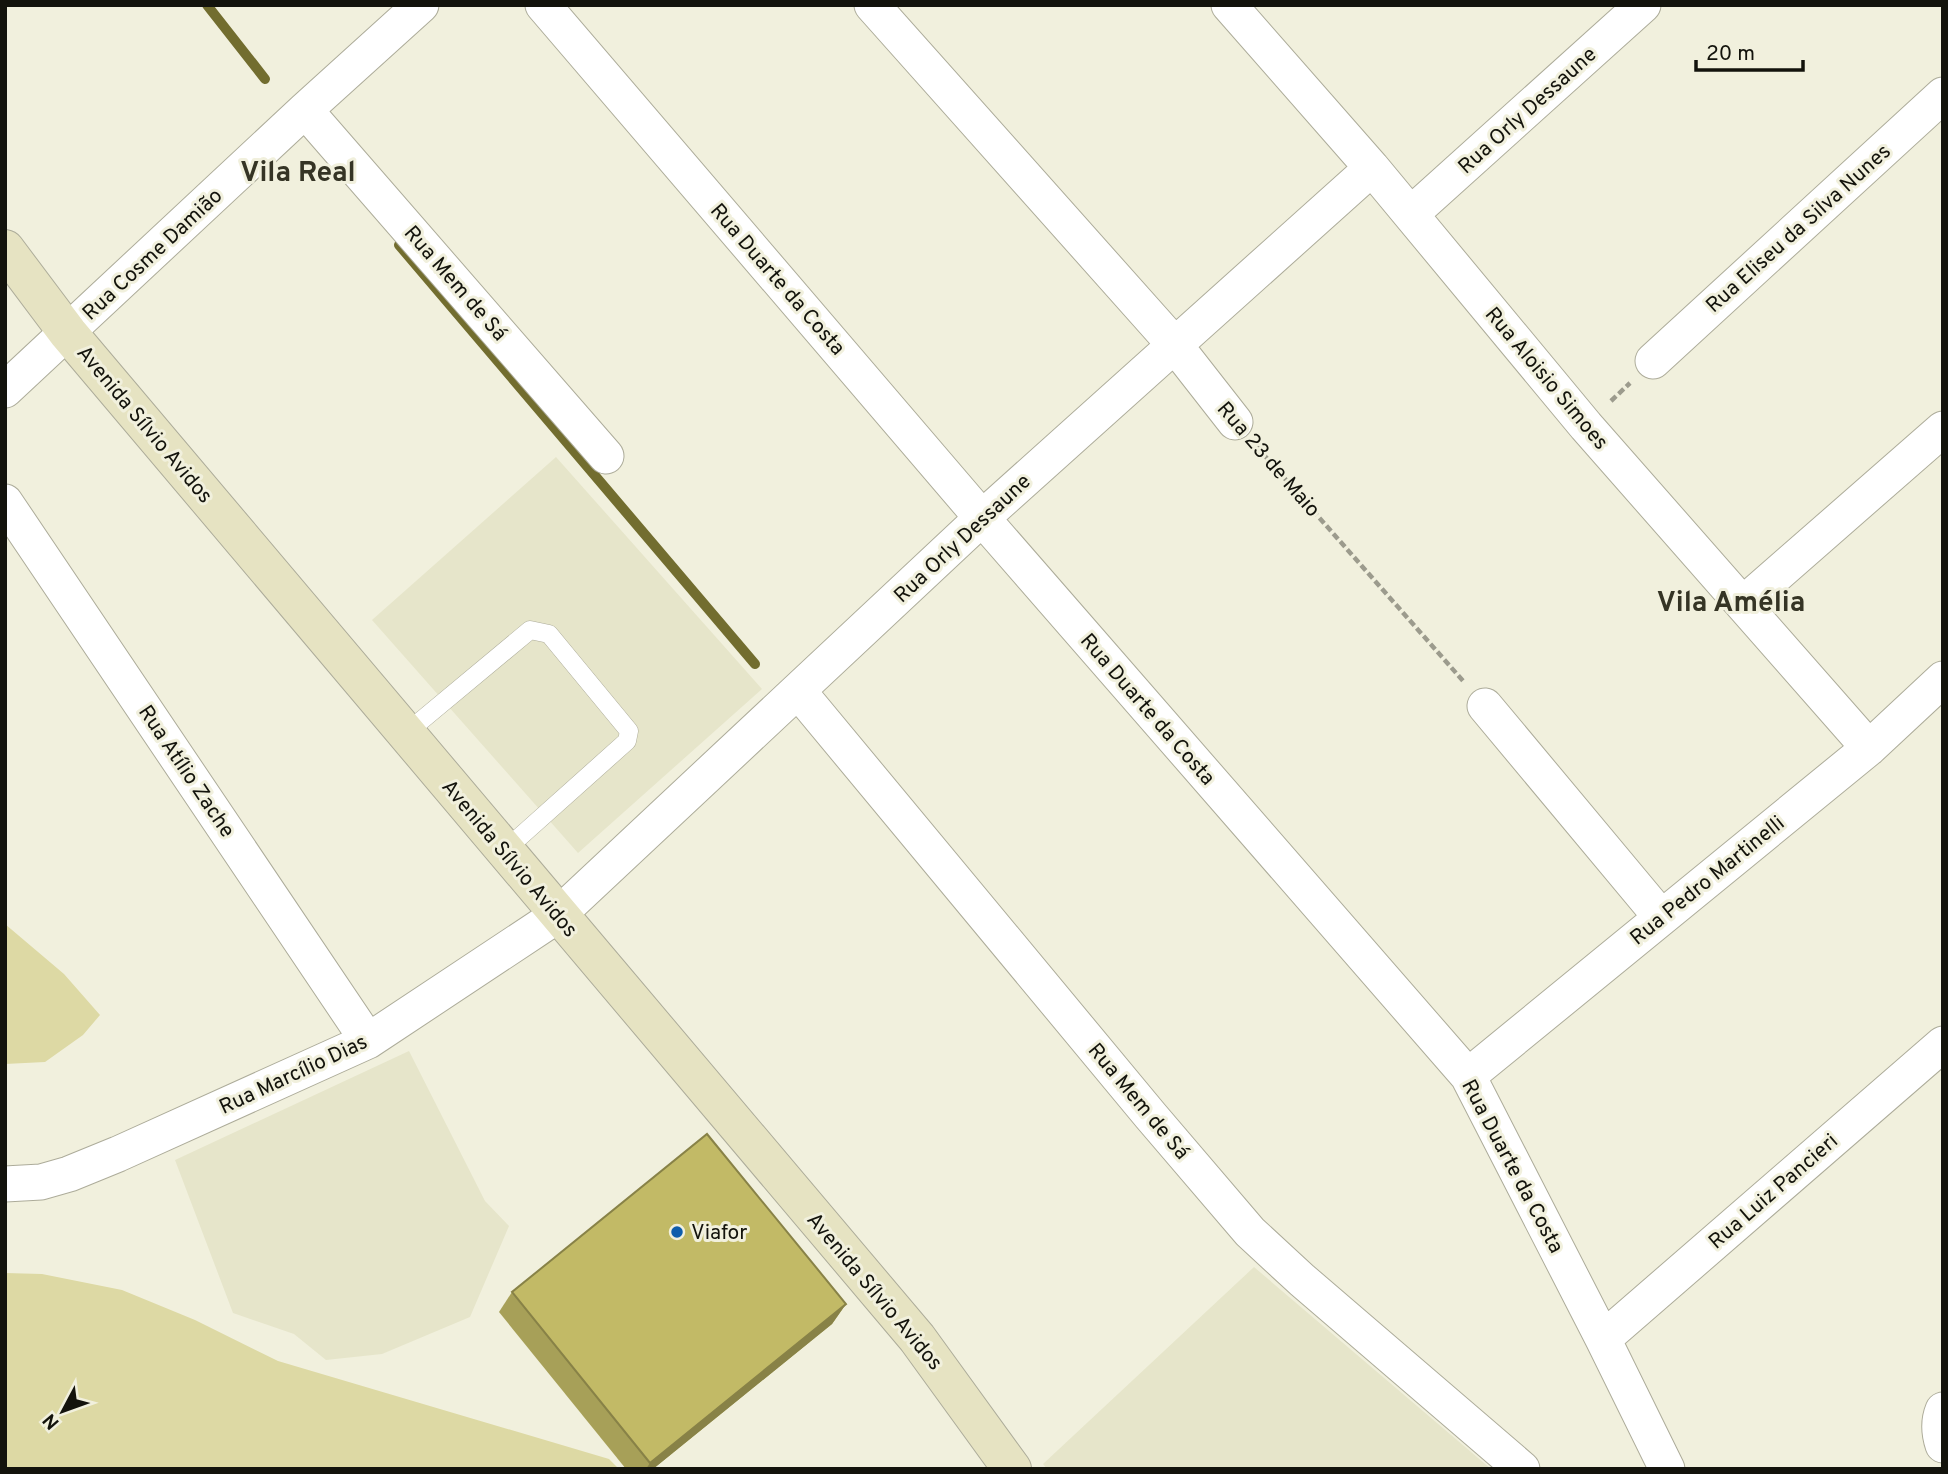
<svg xmlns="http://www.w3.org/2000/svg" width="1948" height="1474" viewBox="0 0 1948 1474" font-family="Overpass,sans-serif">
	<style>
		.built { fill: #e6e5ca }
		.green { fill: #ddd9a4 }
		.lines { fill: none; stroke-linecap: round; stroke-linejoin: round }
		.stream { stroke: #726d2f; stroke-width: 10 }
		.lane-casing { stroke: #adac9a; stroke-width: 19 }
		.street-casing { stroke: #adac9a; stroke-width: 37 }
		.secondary-casing { stroke: #adac9a; stroke-width: 40 }
		.path { stroke: #9c9b8d; stroke-width: 4.5; stroke-dasharray: 7 3.5; stroke-linecap: butt }
		.lane { stroke: #fff; stroke-width: 18 }
		.street { stroke: #fff; stroke-width: 35 }
		.secondary { stroke: #e6e3c2; stroke-width: 38 }
		.wall { fill: #a7a058 }
		.shaded-wall { fill: #888247 }
		.building { fill: #c2ba66; stroke: #888247; stroke-width: 2 }
		.poi-dot { fill: #0e5dac; stroke: #f1f0dd; stroke-width: 2.5 }
		.labels { text-anchor: middle; stroke-width: 6; stroke-linejoin: round; paint-order: stroke }
		.street-label { font-size: 21px; fill: #13130c; stroke: #f1f0dd }
		.poi-label { font-size: 21px; fill: #13130c; stroke: #f1f0dd; text-anchor: start }
		.district-label { font-size: 28px; font-weight: bold; fill: #353425; stroke: #f1f0dd }
	</style>
	<rect width="100%" height="100%" fill="#f1f0dd"/>
	<!-- built -->
	<path class="built" d="M556,457l206,232 -184,164 -206,-233z
		M409,1051l76,150 24,25 -39,91 -88,37 -56,6 -32,-26 -61,-21 -58,-153z
		M1254,1267l237,202h-444l-4,-5z"/>
	<!-- green -->
	<path class="green" d="M5,924l59,50 36,41 -17,20 -38,27 -40,2z
		M5,1273l37,1 80,16 73,30 83,41 331,98 10,10h-614z"/>
	<g class="lines">
		<!-- stream -->
		<path class="stream" d="M207,5l58,74
			M399,245l356,419"/>
		<!-- lane casing -->
		<g class="lane-casing">
			<path id="lane" d="M405,734l125,-104 19,4 80,97 -2,10 -123,110"/>
		</g>
		<!-- street casing -->
		<g class="street-casing">
			<path id="street" d="M543,5l439,513 486,558 135,263 64,130
				M872,5l302,339 61,78
				M1229,5l143,163 214,258 283,322
				M305,110l301,346
				M1411,214l232,-209
				M1653,361l290,-266
				M5,390l300,-280 116,-105
				M5,502l363,539
				M1743,604l200,-175
				M799,692l351,423 100,117 52,48 220,189
				M1485,706l176,211
				M1468,1076l401,-328 74,-69
				M5,1184l36,-2 28,-8 49,-20 250,-113 190,-126 424,-397 390,-350
				M1603,1339l340,-295
				M1943,1410c-5,12 -4,23 0,35"/>
		</g>
		<!-- secondary casing -->
		<g class="secondary-casing">
			<path id="secondary" d="M5,249l63,84 849,1005 95,131"/>
		</g>
		<!-- path -->
		<path class="path" d="M1611,401l19,-18
			M1257,447l207,235"/>
		<!-- lane -->
		<use href="#lane" class="lane"/>
		<!-- street -->
		<use href="#street" class="street"/>
		<!-- secondary -->
		<use href="#secondary" class="secondary"/>
	</g>
	<!-- wall -->
	<path class="wall" d="M512,1292l334,12 -14,20 -179,145h-27l-127,-157z"/>
	<!-- shaded-wall -->
	<path class="shaded-wall" d="M846,1304l-14,20 -179,145h-7l4,-6z"/>
	<!-- building -->
	<path class="building" d="M707,1134l139,170 -196,159 -138,-171z"/>
	<!-- markers -->
	<circle class="poi-dot" cx="677" cy="1232" r="7"/>
	<g class="labels">
		<!-- street labels -->
		<g class="street-label">
			<text transform="translate(1527 110) rotate(-42)" y="7">Rua Orly Dessaune</text>
			<text transform="translate(1798 228) rotate(-42)" y="7">Rua Eliseu da Silva Nunes</text>
			<text transform="translate(152 254) rotate(-43)" y="7">Rua Cosme Damião</text>
			<text transform="translate(778 279) rotate(49)" y="7">Rua Duarte da Costa</text>
			<text transform="translate(456 283) rotate(49)" y="7">Rua Mem de Sá</text>
			<text transform="translate(1547 378) rotate(50)" y="7">Rua Aloisio Simoes</text>
			<text transform="translate(145 424) rotate(50)" y="7">Avenida Sílvio Avidos</text>
			<text transform="translate(1269 459) rotate(49)" y="7">Rua 23 de Maio</text>
			<text transform="translate(962 538) rotate(-43)" y="7">Rua Orly Dessaune</text>
			<text transform="translate(1148 709) rotate(49)" y="7">Rua Duarte da Costa</text>
			<text transform="translate(187 771) rotate(56)" y="7">Rua Atílio Zache</text>
			<text transform="translate(510 858) rotate(50)" y="7">Avenida Sílvio Avidos</text>
			<text transform="translate(1707 880) rotate(-39)" y="7">Rua Pedro Martinelli</text>
			<text transform="translate(293 1074) rotate(-25)" y="7">Rua Marcílio Dias</text>
			<text transform="translate(1139 1101) rotate(50)" y="7">Rua Mem de Sá</text>
			<text transform="translate(1513 1166) rotate(62)" y="7">Rua Duarte da Costa</text>
			<text transform="translate(1773 1191) rotate(-41)" y="7">Rua Luiz Pancieri</text>
			<text transform="translate(875 1291) rotate(50)" y="7">Avenida Sílvio Avidos</text>
		</g>
		<!-- poi labels -->
		<g class="poi-label">
			<text x="691" y="1239">Viafor</text>
		</g>
		<!-- district labels -->
		<g class="district-label">
			<text x="298" y="181">Vila Real</text>
			<text x="1731" y="611">Vila Amélia</text>
		</g>
	</g>
	<!-- border -->
	<rect width="1948" height="1474" fill="none" stroke="#13130c" stroke-width="14"/>
	<!-- north arrow -->
	<g transform="translate(63 1411) rotate(229)" stroke="#f1f0dd" stroke-width="5" paint-order="stroke">
	<path d="M0-5L12 26L0 18L-12 26Z" fill="#13130c"/>
	<text y="-10" font-size="19" font-weight="bold" text-anchor="middle" fill="#13130c">N</text>
	</g>
	<!-- scale -->
	<path d="M1696 60v10h107v-10" fill="none" stroke="#13130c" stroke-width="3.5"/>
	<text x="1706" y="60" font-size="21" fill="#13130c" stroke="#f1f0dd" stroke-width="5" paint-order="stroke">20 m</text>
</svg>
